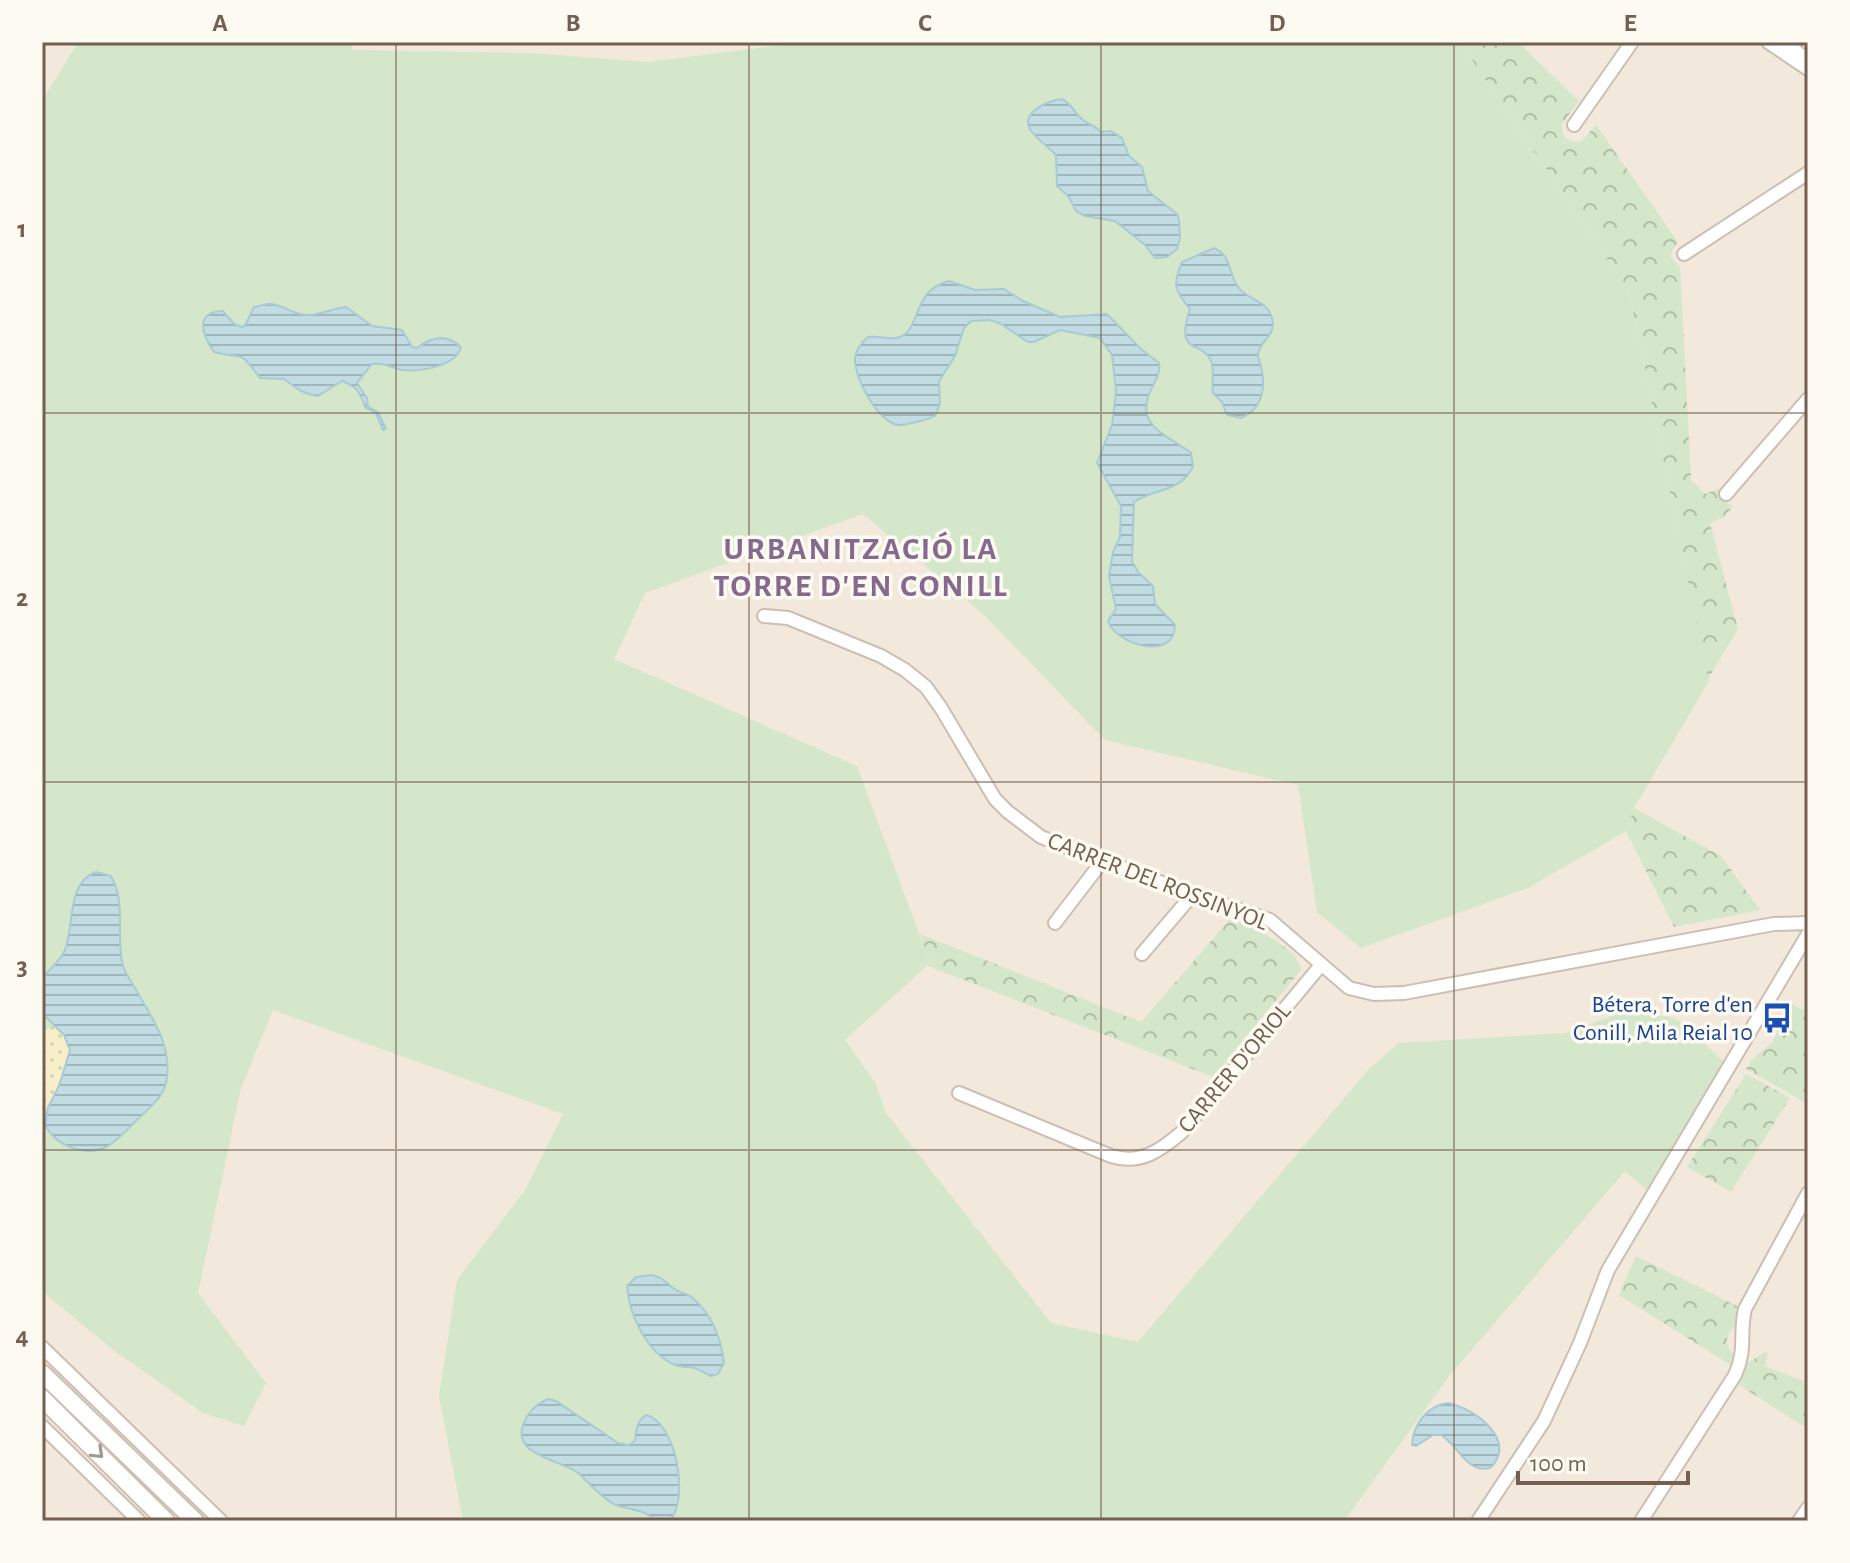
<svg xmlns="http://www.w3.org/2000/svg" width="1850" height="1563" viewBox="0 0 1850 1563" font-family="'Alegreya Sans',sans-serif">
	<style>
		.residential { fill: #f2e8db }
		.green { fill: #d5e7cb }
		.sand { fill: url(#sand-dots) }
		.park { fill: url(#park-crowns) }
		.water { fill: url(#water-rules); stroke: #a9cad3; stroke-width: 2 }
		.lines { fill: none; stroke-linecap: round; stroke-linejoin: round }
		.street-casing { stroke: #ccbfb2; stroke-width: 16 }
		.secondary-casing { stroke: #cec0b0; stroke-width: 20 }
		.street { stroke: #fff; stroke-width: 12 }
		.secondary { stroke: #fff; stroke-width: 16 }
		.oneway { stroke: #a5978e }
		.grid { fill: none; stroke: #745f51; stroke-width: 2; stroke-opacity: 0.55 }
		.labels { text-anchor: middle; stroke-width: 7; stroke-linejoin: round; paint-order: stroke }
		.street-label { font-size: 24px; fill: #745f51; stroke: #fdfaf2 }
		.transit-label { font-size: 24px; fill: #164399; stroke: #fdfaf2; text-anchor: end }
		.district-label { font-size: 32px; font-weight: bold; letter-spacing: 2px; fill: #85698e; stroke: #fdfaf2 }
		.neatline { fill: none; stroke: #745f51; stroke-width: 3 }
		.grid-label { font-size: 26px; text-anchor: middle; font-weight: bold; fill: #745f51 }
	</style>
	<defs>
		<pattern id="sand-dots" width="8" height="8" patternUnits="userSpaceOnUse" patternTransform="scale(2)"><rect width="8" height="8" fill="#f6efca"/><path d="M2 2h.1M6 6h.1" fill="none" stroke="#d6cfaf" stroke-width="1.8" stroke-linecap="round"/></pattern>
		<pattern id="park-crowns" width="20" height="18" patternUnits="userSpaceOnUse" patternTransform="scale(2)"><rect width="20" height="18" fill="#d5e7cb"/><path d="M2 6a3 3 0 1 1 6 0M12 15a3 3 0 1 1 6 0" fill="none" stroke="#b1bea7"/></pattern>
		<pattern id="water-rules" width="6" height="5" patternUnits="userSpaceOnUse" patternTransform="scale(2)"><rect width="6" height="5" fill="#c2dce3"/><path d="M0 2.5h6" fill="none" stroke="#a2b6ba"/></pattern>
	</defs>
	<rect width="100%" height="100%" fill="#fbf6ec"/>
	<!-- residential -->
	<path class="residential" d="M42,42h1766v1479h-1766z"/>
	<!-- green -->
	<path class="green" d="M78,42h274v8l178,3 118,9 158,-20h654l169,249 80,390 -75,127 -8,23 -98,57 -167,60 -44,-36 -19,-127 -193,-45 -123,-127 -119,-99 -218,79 -31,66 243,107 73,197 -85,77 31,44 10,29 165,210 87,19 230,-272 31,-27 167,-10 59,-22 45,6 12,5 45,43 -77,128 -25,-22 -175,204 -106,146h-881l-24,-125 18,-116 68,-90 38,-76 -290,-104 -32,78 -43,205 68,90 -22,43 -41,-13 -91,-64 -70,-58v-1190z"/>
	<!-- sand -->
	<path class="sand" d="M52,1026c8,6 17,13 18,24 0,12 -23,61 -28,70v-87z"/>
	<!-- park -->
	<path class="park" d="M1460,42h58l61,59 -17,23 1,11 8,6 10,1 15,-17 82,117 -6,8 -1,7 9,10 11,213 14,14 16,-6v10l12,9 -11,11 -12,5 28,106 -30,50 -79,-388z
		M1634,808l87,48 39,54 -86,17 -48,-96z
		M1231,918c19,8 68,29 70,52l-88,107 -285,-111 2,-3 -10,-29 221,88z
		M1787,1002l21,10v92l-62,-35 8,-12 19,-15z
		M1746,1074l44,24 -59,94 -44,-25z
		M1636,1256l103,51v16c-14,9 -17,24 -2,33l-5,10 -113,-71z
		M1765,1352l3,1 -3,13 43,17v46l-69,-44 9,-22z"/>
	<!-- water -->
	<path class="water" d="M1062,99c10,5 12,14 21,21 6,5 12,5 18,12l10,-1 11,7 7,18 13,11 6,24 29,23 2,6 1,18 -3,11 -10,8 -12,1 -10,-13 -30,-24 -30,-5 -9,-5 -7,-14 -12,-11 -1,-31c-7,-8 -17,-14 -24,-23 -15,-18 16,-32 30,-33z
		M1214,248c19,8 13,26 25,40 8,11 27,13 32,27 8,20 -12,26 -13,39 0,4 2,9 3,12 5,21 2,43 -20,52l-14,-3 -5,-13 -9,-9c-2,-10 2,-22 -2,-32 -9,-22 -37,-4 -21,-52 -15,-18 -18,-24 -8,-47z
		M949,281l26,9 29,-1 19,12 37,16 47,-3 34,35 18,14c2,11 -5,19 -9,29 -16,36 22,45 41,61l2,13c-12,27 -39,22 -59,36l-2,59 6,11 15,14 2,18 20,21c0,37 -59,20 -67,-4l8,-12 -7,-33 4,-24 7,-15 1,-31 -24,-43 15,-38 4,-33 -4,-37 -12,-17 -40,-8 -26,12h-6l-27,-18 -11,-4 -19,1 -7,7 -9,28 -16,25 1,23 -5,12c-5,3 -32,10 -37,9 -21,-4 -44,-47 -43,-67 1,-9 6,-15 13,-21 10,-2 22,4 32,0 22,-9 11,-46 49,-56z
		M267,304c15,-1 24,10 39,11 13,1 27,-7 40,-8l26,19 30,4 10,17 5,1c14,-11 29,-15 44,-1 -5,19 -40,25 -58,23 -11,-2 -20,-8 -31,-6l-15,19 10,15 1,9 10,5 8,17 -3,1 -7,-17 -11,-6c-4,-13 -8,-21 -23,-26l-24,15c-18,-3 -21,-8 -34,-17l-24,-1c-23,-31 -14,-17 -46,-26 -11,-16 -21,-40 9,-41l11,13 8,3 4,-3 8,-17z
		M96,872l15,4c16,28 4,60 12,90 2,7 8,15 12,22 16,29 36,54 32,90 -2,18 -15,27 -27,39 -10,9 -20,22 -32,29 -23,12 -52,0 -63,-21l3,-18 11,-21 11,-36 -6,-15 -22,-22v-34c7,-10 19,-18 23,-29 10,-26 1,-67 31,-78z
		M652,1275c12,3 13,7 21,13 5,4 12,5 17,8 21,16 31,42 34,67l-6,11 -7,2c-6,-2 -11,-7 -17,-8 -7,-2 -12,0 -19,-3 -28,-12 -46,-50 -48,-79l9,-9z
		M548,1399l8,2 62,42 11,2 6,-4c1,-11 2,-20 11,-26 30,7 43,82 25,104l-16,2c-10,-12 -25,-11 -39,-16 -10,-3 -29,-24 -38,-32 -16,-13 -66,-17 -55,-48 5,-13 12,-20 25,-26z
		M1448,1403c26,5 71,38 42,65 -23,6 -32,-23 -49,-33h-8l-17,11 -4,-1c1,-20 15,-40 36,-42z"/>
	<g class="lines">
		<!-- street casing -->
		<g class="street-casing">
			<path id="street" d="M1768,42l40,27
				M1788,42l11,12 9,4
				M1574,125l58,-83
				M1684,254l124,-81
				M1726,494l82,-95
				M764,616l24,2 93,38 24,14 21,17 15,21 54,91 13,13 33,25 145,55 84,28 79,68 25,6 30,-1 370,-69 34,-1
				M1055,923l49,-64
				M1142,954l51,-60
				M959,1093l152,63c29,9 49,-5 71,-24l139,-167
				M42,1347l179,174
				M42,1426l97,95
				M1478,1521l66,-100 36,-78 28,-73 200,-336
				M1641,1521l94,-146c12,-26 4,-41 10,-66l63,-116
				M1799,1521l9,-13"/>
		</g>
		<!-- secondary casing -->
		<g class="secondary-casing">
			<path id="secondary" d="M42,1373l153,148
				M42,1398l124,123"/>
		</g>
		<!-- street -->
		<use href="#street" class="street"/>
		<!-- secondary -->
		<use href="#secondary" class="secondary"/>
	</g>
	<!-- one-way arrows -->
	<defs><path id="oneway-chevron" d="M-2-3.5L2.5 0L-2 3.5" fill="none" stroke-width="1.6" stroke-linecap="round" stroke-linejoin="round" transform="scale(2)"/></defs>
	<use class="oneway" href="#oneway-chevron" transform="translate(98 1453) rotate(44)"/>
	<!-- grid -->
	<path class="grid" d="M396,42v1479M749,42v1479M1101,42v1479M1454,42v1479M42,413h1766M42,782h1766M42,1150h1766"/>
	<!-- icons -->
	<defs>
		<g id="bus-bare" transform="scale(2.4)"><path d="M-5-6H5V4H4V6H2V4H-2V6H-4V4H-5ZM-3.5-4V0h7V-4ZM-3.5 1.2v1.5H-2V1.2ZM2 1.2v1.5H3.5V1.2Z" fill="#1a4fb4" stroke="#fdfaf2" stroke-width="2.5" paint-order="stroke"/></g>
	</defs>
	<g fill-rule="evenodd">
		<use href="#bus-bare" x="1777" y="1018"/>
	</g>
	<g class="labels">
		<!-- street labels -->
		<g class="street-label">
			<text transform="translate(1158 881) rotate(21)" y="8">CARRER DEL ROSSINYOL</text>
			<text transform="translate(1234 1068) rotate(-50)" y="8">CARRER D'ORIOL</text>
		</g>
		<!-- transit labels -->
		<g class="transit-label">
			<text x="1753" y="1012">Bétera, Torre d'en<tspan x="1753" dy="28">Conill, Mila Reial 10</tspan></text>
		</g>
		<!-- district labels -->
		<g class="district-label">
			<text x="861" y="559">URBANITZACIÓ LA<tspan x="861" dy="37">TORRE D'EN CONILL</tspan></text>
		</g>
	</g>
	<!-- border -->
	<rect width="1850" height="1563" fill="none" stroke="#fdfaf2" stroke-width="88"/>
	<!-- scale -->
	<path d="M1518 1471v12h170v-12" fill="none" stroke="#745f51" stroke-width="4"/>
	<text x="1530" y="1471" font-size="24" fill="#745f51" stroke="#fdfaf2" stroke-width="6" paint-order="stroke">100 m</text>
	<rect x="44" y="44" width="1762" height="1475" class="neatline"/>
	<g class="grid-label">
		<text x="220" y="31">A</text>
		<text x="573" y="31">B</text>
		<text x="925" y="31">C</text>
		<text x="1277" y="31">D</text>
		<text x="1630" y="31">E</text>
		<text x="22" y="237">1</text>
		<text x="22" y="606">2</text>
		<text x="22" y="975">3</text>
		<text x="22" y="1344">4</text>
	</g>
</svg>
